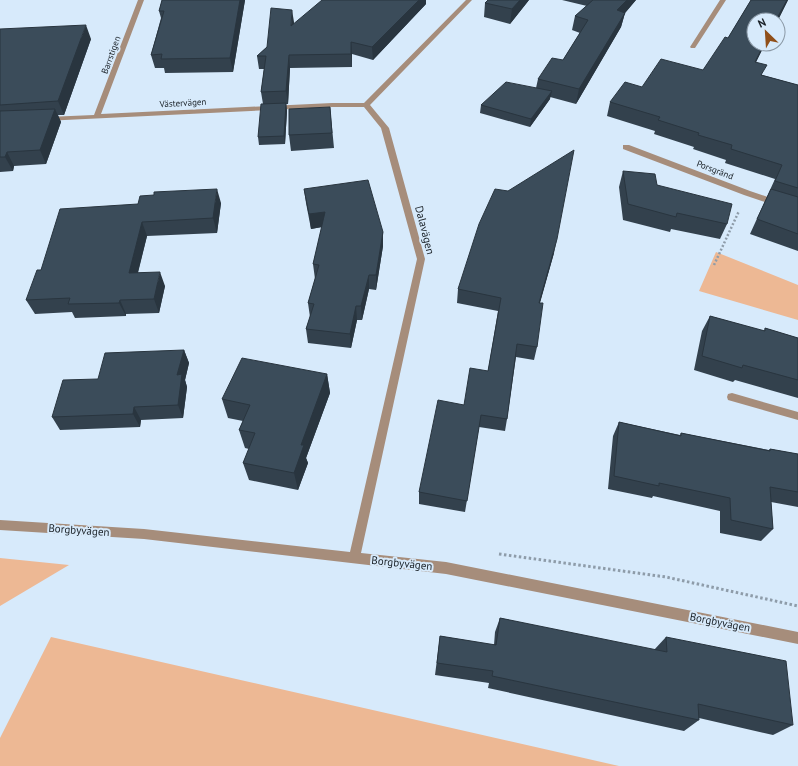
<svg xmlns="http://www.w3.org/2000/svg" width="798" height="766" viewBox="0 0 798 766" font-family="'PT Sans',sans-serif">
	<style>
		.green { fill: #edb894 }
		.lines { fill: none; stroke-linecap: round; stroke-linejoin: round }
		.path-far1 { stroke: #8e9ca9; stroke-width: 2.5; stroke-dasharray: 2 2; stroke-linecap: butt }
		.path { stroke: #8e9ca9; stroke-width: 3; stroke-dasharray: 2.5 2.5; stroke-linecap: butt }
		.street { fill: #a68d7b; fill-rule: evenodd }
		.wall { fill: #33414d }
		.shaded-wall { fill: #29353f }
		.building { fill: #3b4c5a; stroke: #29353f }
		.labels { text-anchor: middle; stroke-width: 4; stroke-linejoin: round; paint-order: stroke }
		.far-street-label { font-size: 9px; fill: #192026; stroke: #d7eafb }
		.street-label { font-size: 11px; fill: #192026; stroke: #d7eafb }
	</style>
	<rect width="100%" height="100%" fill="#d7eafb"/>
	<!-- green -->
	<path class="green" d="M716,252l82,33v35l-99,-29z
		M0,558l69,7 -69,41z
		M51,637l568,129h-619v-28z"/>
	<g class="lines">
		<!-- path-far1 -->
		<path class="path-far1" d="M714,265l25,-54"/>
		<!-- path -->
		<path class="path" d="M499,554l167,23 132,29"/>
		<!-- street -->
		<path class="street" d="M138,0h6l-43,114 231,-11h32l102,-103h6l-102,105 19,23 36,131 -64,294 85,9 352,70v12l-352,-70 -302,-35 -144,-9v-10l144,9 206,23 67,-293 -36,-131 -17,-21h-32l-288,14 -1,-2 4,-2 47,-2z
			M720,0h6l-31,48h-4l-1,-1z
			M623,145h6l121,46 48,16v6l-54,-18 -121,-46z
			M732,393l66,19v8l-70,-20 -1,-3 1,-3z"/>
	</g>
	<!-- wall -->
	<path class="wall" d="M162,0h83l-12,72 -68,1 -1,-5h-9l-4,-13 10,-37 -2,-7z
		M529,0l-19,24 -26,-7 1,-14z
		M562,0h74l-11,13 -4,14 -45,77 -26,-7v2l-20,28 -50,-14 1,-8 55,-17 2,-9 25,-19 17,-27 -8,-3 3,-14 12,-10z
		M751,0h37l-10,20h-24v24h11l-9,18 6,13 36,10v166l-48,-17 25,-55 -50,-16 1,-3 -33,-11 1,-2 -40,-13 1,-3 -48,-15 3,-14 32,-15 61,-17 25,-32z
		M426,4l-53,56 -21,-6v13l-62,1 -2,36h-2l1,7 -2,33 -26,1 -1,-8 5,-33 -2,-12 3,-23h-5l-2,-13 37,-34v2z
		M0,29l91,10 -27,76h-6l3,7 -15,42 -32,2 -1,5 -13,1z
		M330,107l4,41 -43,3 -2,-16z
		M623,171l34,14 70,39 -7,15 -49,-10 -1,3 -47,-12 -4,-33z
		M304,189l79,43v14l-7,44 -7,-1 -7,31h-5l-6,28 -43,-5 -2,-14 4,-12 -2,-14 7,-24 -2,-15 9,-37 -11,2 -5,-26z
		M154,195l67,8 -4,30 -70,3 -9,37 27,13 -6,27 -33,1v2l-51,2 -3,-6 -37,2 -9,-14 15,-30 97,-66z
		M554,253l-14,50 -3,44 -3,13 -18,-3 -9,62 -2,12 -26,-4 -14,85 -46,-8v-12l45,-87 24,-34 10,-60 -41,-8 1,-14z
		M710,316l54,15 1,-3 33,10v60l-63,-18 -2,2 -39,-12 8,-39z
		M184,350l5,13 -4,17 2,7 -4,31 -42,2 -1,7 -80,3 -8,-13 46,-38z
		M327,374l3,19 -24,65 2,5 -10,27 -49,-10 -6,-17 6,-14 -4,-1 -6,-18 4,-9 -15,-3 -6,-19z
		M619,422l61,13 1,-2 88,17 1,-1 28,5v53l-27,-5 2,27 -12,12 -41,-8v-22l-67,-15 -1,2 -44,-9 5,-53z
		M500,618l154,32 12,-13 127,88 -20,10 -74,-17v2l-15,11 -196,-43 1,-5 -54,-8 5,-39 54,9 1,-13z"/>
	<!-- shaded-wall -->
	<path class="shaded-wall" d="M240,0h5l-12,72 -3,-14z
		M419,0h7v4l-53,56 -1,-13z
		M520,0h9l-19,24 2,-15z
		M627,0h9l-11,13 -4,14 -45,77 3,-15 38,-79z
		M787,0h1l-10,20h-2z
		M292,10l2,12 -1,17 -2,-13z
		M86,25l5,14 -27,76 -6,-14z
		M351,42l1,12v13l-1,-13z
		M764,44h1l-16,32 6,-14z
		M289,55l1,13 -2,36 -2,-13z
		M552,91l-2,8 -20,28 1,-8z
		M286,103l1,8 -2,33 -1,-8z
		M55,109l6,13 -15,42 -6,-14z
		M7,152l7,14 -1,5 -8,-14z
		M217,189l4,14 -4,30 -4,-15z
		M325,212l2,14 -16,3 -2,-15z
		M142,222l5,14 -13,51 -5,-14z
		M383,232v14l-7,44v-15z
		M557,239l-3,14 -18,63 3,-13z
		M160,272l5,14 -6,27 -5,-14z
		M369,275v14l-7,31 -1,-14z
		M120,300l6,14v2l-7,-13z
		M356,306l1,14 -6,28 -1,-14z
		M184,350l5,13 -4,17 2,7 -4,31 -5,-13 -1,-30z
		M327,374l3,19 -24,65 2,5 -10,27 -4,-17 7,-28z
		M134,407l7,13 -1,7 -7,-13z"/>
	<!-- building -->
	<path class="building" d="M162,0h78l-10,58 -69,1 1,-5 -11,1 13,-44h-5z
		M322,0h97l-47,47 -21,-5v12l-62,1 -3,36 -25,1 5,-36h-9l10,-9 4,-39 21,2 -1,16z
		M488,0h32l-8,9 -27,-6z
		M593,0h34l-10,10 8,3 -46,76 -41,-10 14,-21 11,2 25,-40 -13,-4z
		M751,0h36l-11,20h-22v24h10l-9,18 12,3 -6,10 37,10v103l-23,-7 7,-16 -51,-16 1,-4 -34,-10 1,-2 -41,-13 2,-3 -50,-15 15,-20 17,5 19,-28 42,11 22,-33 3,1z
		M86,25l-28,76 -58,4v-76z
		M506,82l46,9 -21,28 -50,-14z
		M286,103l-2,33 -26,1 3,-33z
		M330,107l2,26 -43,2v-26z
		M55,109l-15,41 -33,2 -2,5h-5v-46z
		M574,150l-17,89 -18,64h4l-6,44 -20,-3 -10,75 -26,-4 -14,86 -48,-9 19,-92 26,5 6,-37 18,3 13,-73 -43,-9 21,-65 16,-35 13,2z
		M623,171l32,3 2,11 75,19 -5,20 -50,-11 -1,4 -48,-13z
		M368,180l15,52 -7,43h-7l-8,31h-5l-6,28 -44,-5 8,-25 -6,-1 11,-38 -6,-1 12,-52 -16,2 -5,-25z
		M217,189l-4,29 -71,4 -13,51 31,-1 -6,27 -34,1 -1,3 -51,1 2,-6 -44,2 11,-30h4l19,-61 78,-5 2,-8 14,-1v-3z
		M771,189l27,8v37l-41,-15z
		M710,316l55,15v-3l33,10v42l-55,-15 -1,3 -40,-12z
		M184,350l-7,25 5,-1 -4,31 -44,2 -1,7 -81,3 11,-37 35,-1 7,-26z
		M242,358l85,16 -26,71h3l-10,28 -51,-10 12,-30 -16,-3 11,-25 -28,-6z
		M619,422l62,14v-3l89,18v-2l28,5v38l-28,-5 3,42 -42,-9 -1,-22 -71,-15v3l-45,-10z
		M500,618l167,34 -1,-15 120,24 7,64 -95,-21 1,16 -207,-44 1,-5 -56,-8 3,-27 56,9z"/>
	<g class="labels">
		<!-- far-street labels -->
		<g class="far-street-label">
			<text transform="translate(111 55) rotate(-70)" y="3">Barrstigen</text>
			<text transform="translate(183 103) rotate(-3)" y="3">Västervägen</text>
			<text transform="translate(715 170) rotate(21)" y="3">Porsgränd</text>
		</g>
		<!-- street labels -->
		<g class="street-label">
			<text transform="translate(425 230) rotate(76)" y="4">Dalavägen</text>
			<text transform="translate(79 530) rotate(4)" y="4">Borgbyvägen</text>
			<text transform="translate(402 563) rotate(6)" y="4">Borgbyvägen</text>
			<text transform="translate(720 622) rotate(11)" y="4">Borgbyvägen</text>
		</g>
	</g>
	<!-- north arrow -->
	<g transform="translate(766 32) rotate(335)"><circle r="19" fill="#d7eafb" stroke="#8b99a6"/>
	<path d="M0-3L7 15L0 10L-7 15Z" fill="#904f19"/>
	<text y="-6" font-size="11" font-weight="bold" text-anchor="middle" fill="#192026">N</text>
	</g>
</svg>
